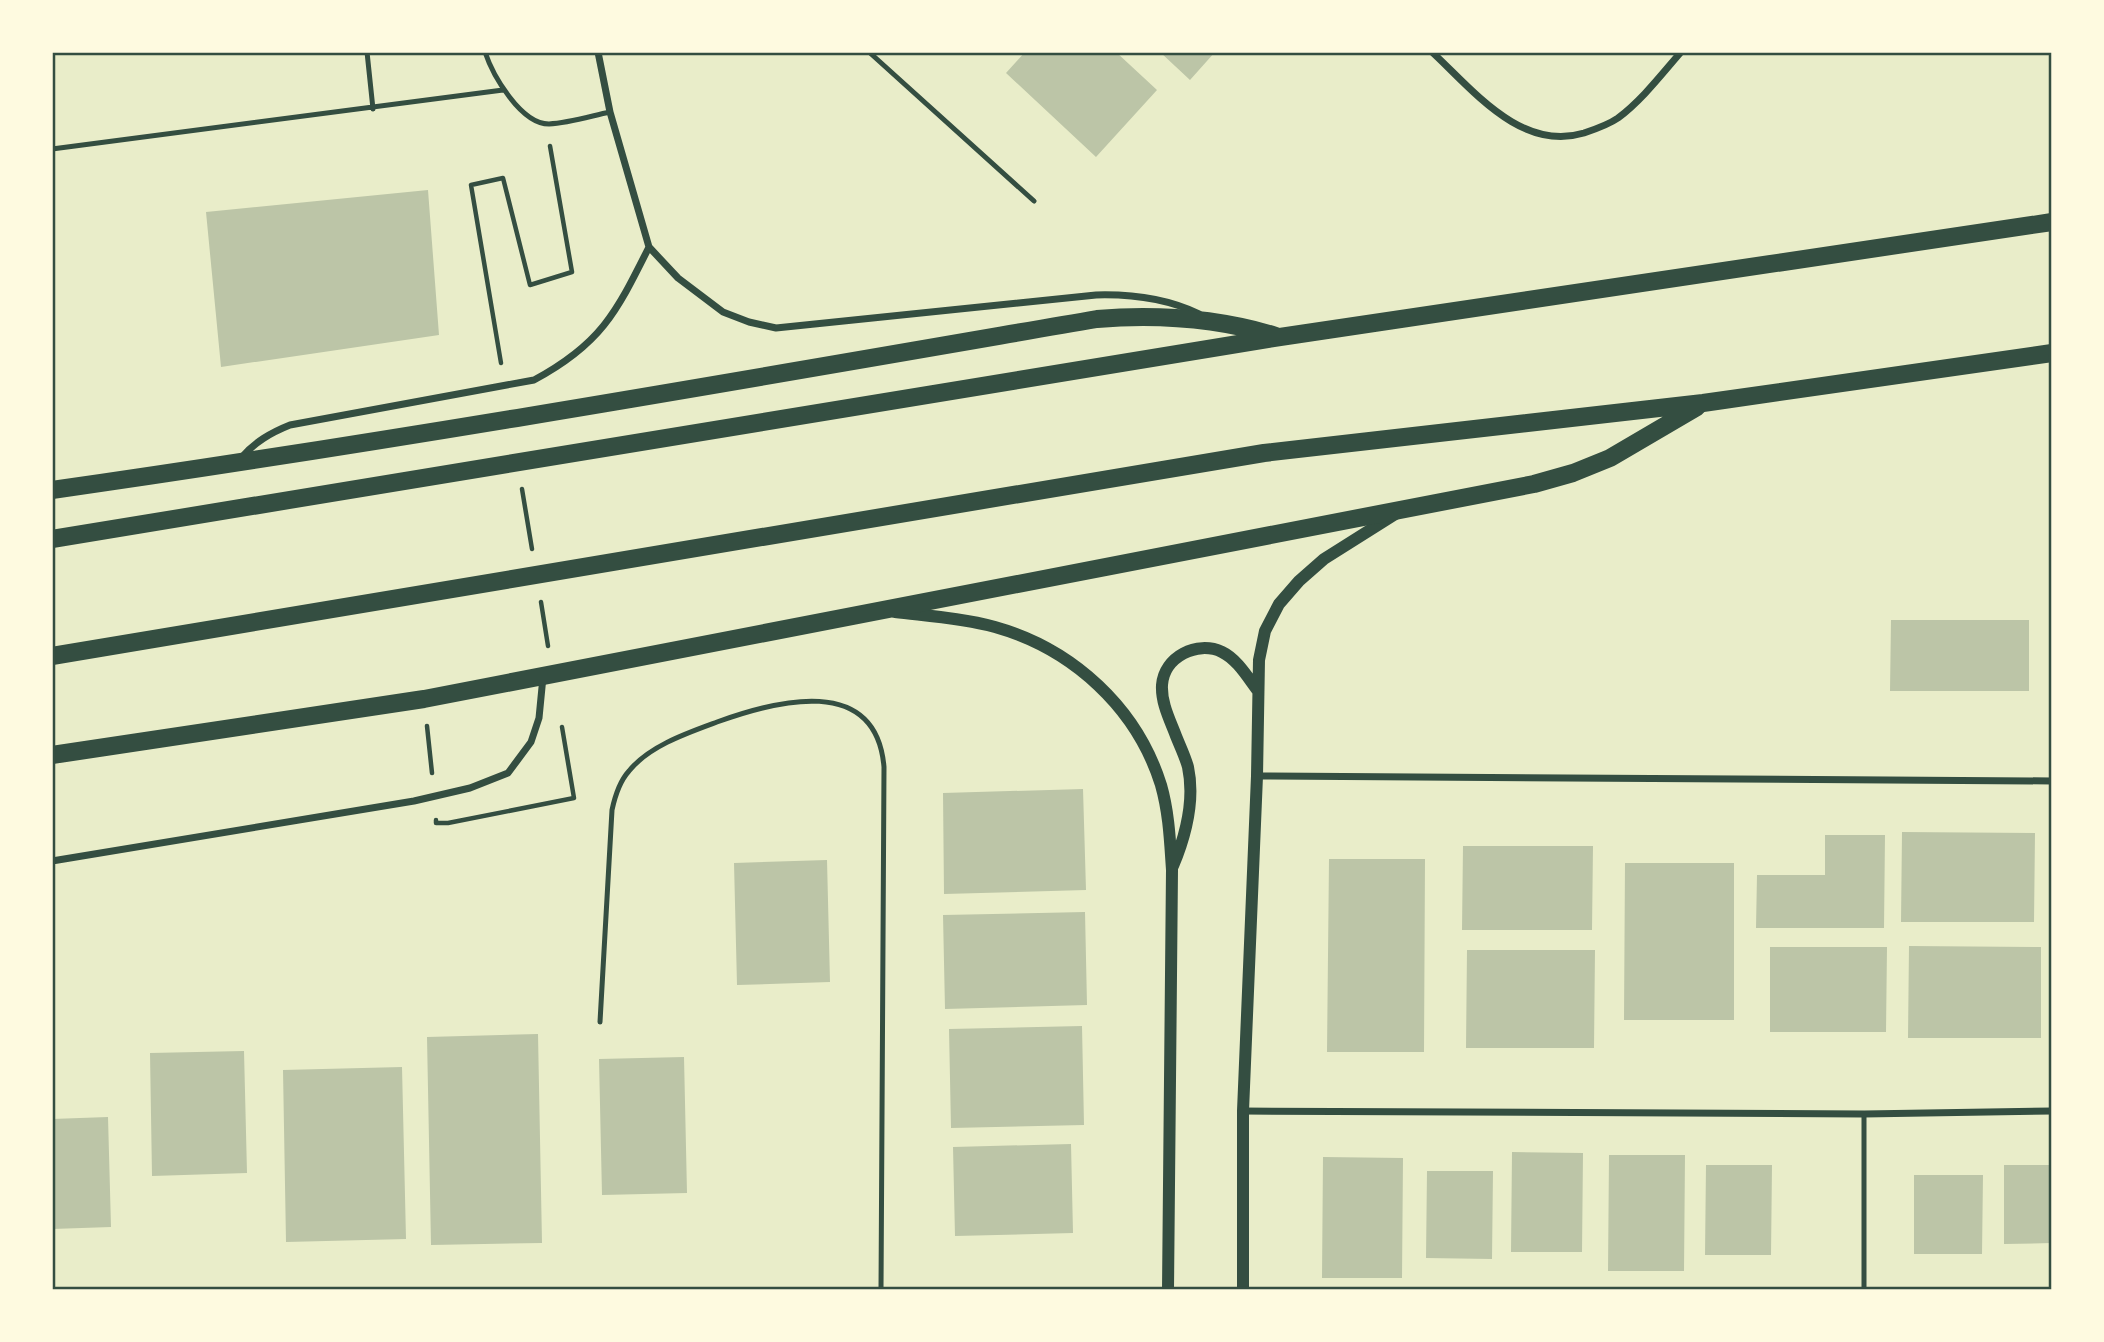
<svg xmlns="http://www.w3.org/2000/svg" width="2104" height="1342" viewBox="0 0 2104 1342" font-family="Signika,sans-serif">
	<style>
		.building { fill: #bcc5a7 }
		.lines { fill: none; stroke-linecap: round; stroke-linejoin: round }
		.path { stroke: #344e41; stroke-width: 4.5 }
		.service { stroke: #344e41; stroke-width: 5 }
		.minor { stroke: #344e41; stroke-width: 7 }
		.tertiary { stroke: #344e41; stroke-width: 12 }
		.primary { stroke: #344e41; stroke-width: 18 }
		.neatline { fill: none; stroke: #344e41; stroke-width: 2.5 }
	</style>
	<rect width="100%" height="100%" fill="#e9edc9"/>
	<!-- building -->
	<path class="building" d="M1025,52h91l41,38 -61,67 -90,-84z
		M1160,52h55l-25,28z
		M428,190l11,145 -218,32 -15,-155z
		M1891,620h138v71h-139z
		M1083,789l3,101 -142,4 -1,-101z
		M1902,832l133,1 -1,89h-133z
		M1825,835h60l-1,93h-128l1,-53h68z
		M1463,846h130l-1,84h-130z
		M1329,859h96l-1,193h-97z
		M827,860l3,122 -93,3 -3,-122z
		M1625,863h109v157h-110z
		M1085,912l2,93 -142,4 -2,-94z
		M1909,946l132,1v91h-133z
		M1770,947h117l-1,85h-116z
		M1467,950h128l-1,98h-128z
		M1082,1026l2,99 -133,3 -2,-99z
		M538,1034l4,209 -111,2 -4,-208z
		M244,1051l3,122 -95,3 -2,-123z
		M684,1057l3,136 -85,2 -3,-136z
		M402,1067l4,172 -120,3 -3,-172z
		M108,1117l3,110 -59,2v-110z
		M1071,1144l2,89 -118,3 -2,-89z
		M1512,1152l71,1 -1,99h-71z
		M1609,1155h76l-1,116h-76z
		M1323,1157l80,1 -1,120h-80z
		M1706,1165h66l-1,90h-66z
		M2004,1165h48v78l-48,1z
		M1427,1171h66l-1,88 -66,-1z
		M1914,1175h69l-1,79h-68z"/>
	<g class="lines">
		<!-- path -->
		<path class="path" d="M501,363l-30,-178 32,-7 27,107 42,-13 -22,-126
			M522,489l10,60
			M541,602l7,44
			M427,726l5,47
			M436,820v3h12l126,-25 -12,-71"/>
		<!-- service -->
		<path class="service" d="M367,52l6,57
			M485,52c8,24 36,72 64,72 20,-1 42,-8 61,-12
			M869,52l165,149
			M52,149l451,-59
			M600,1022l12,-212c3,-14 7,-28 17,-39 20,-25 58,-38 88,-49 58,-21 159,-49 167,45l-3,523
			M1864,1114v176"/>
		<!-- minor -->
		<path class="minor" d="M598,52l12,60 39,135 29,31 45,34 26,10 27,6 320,-33c36,-1 70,3 103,19
			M1432,52c41,38 89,100 152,81 12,-4 24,-8 34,-15 24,-18 43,-43 63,-66
			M241,458c14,-16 29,-25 49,-33l244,-45c67,-36 82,-67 115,-133
			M1257,776l795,5
			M52,861l362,-60 56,-13 38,-15 23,-31 8,-24 4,-41
			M1243,1111l621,3 188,-3"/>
		<!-- tertiary -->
		<path class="tertiary" d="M895,612c33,4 67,6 100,15 78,22 142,81 166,158 8,28 9,56 11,85l-4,420
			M1173,866c13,-31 22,-66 15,-99 -3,-11 -8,-21 -12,-31 -6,-16 -15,-33 -14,-51 2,-28 35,-45 60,-33 15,7 26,26 36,39
			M1243,1290v-179l14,-335 2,-116 6,-29 14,-27 20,-23 25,-22 73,-46"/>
		<!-- primary -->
		<path class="primary" d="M52,490c350,-50 697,-111 1045,-171 62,-5 120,-1 179,17
			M52,539l1228,-202 772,-115
			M52,656l1212,-203 439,-50 349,-50
			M52,755l372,-56 1110,-215 39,-11 37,-15 87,-51"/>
	</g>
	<!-- border -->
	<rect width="2104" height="1342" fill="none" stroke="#fefae0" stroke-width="108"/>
	<rect x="54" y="54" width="1996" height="1234" class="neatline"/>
</svg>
